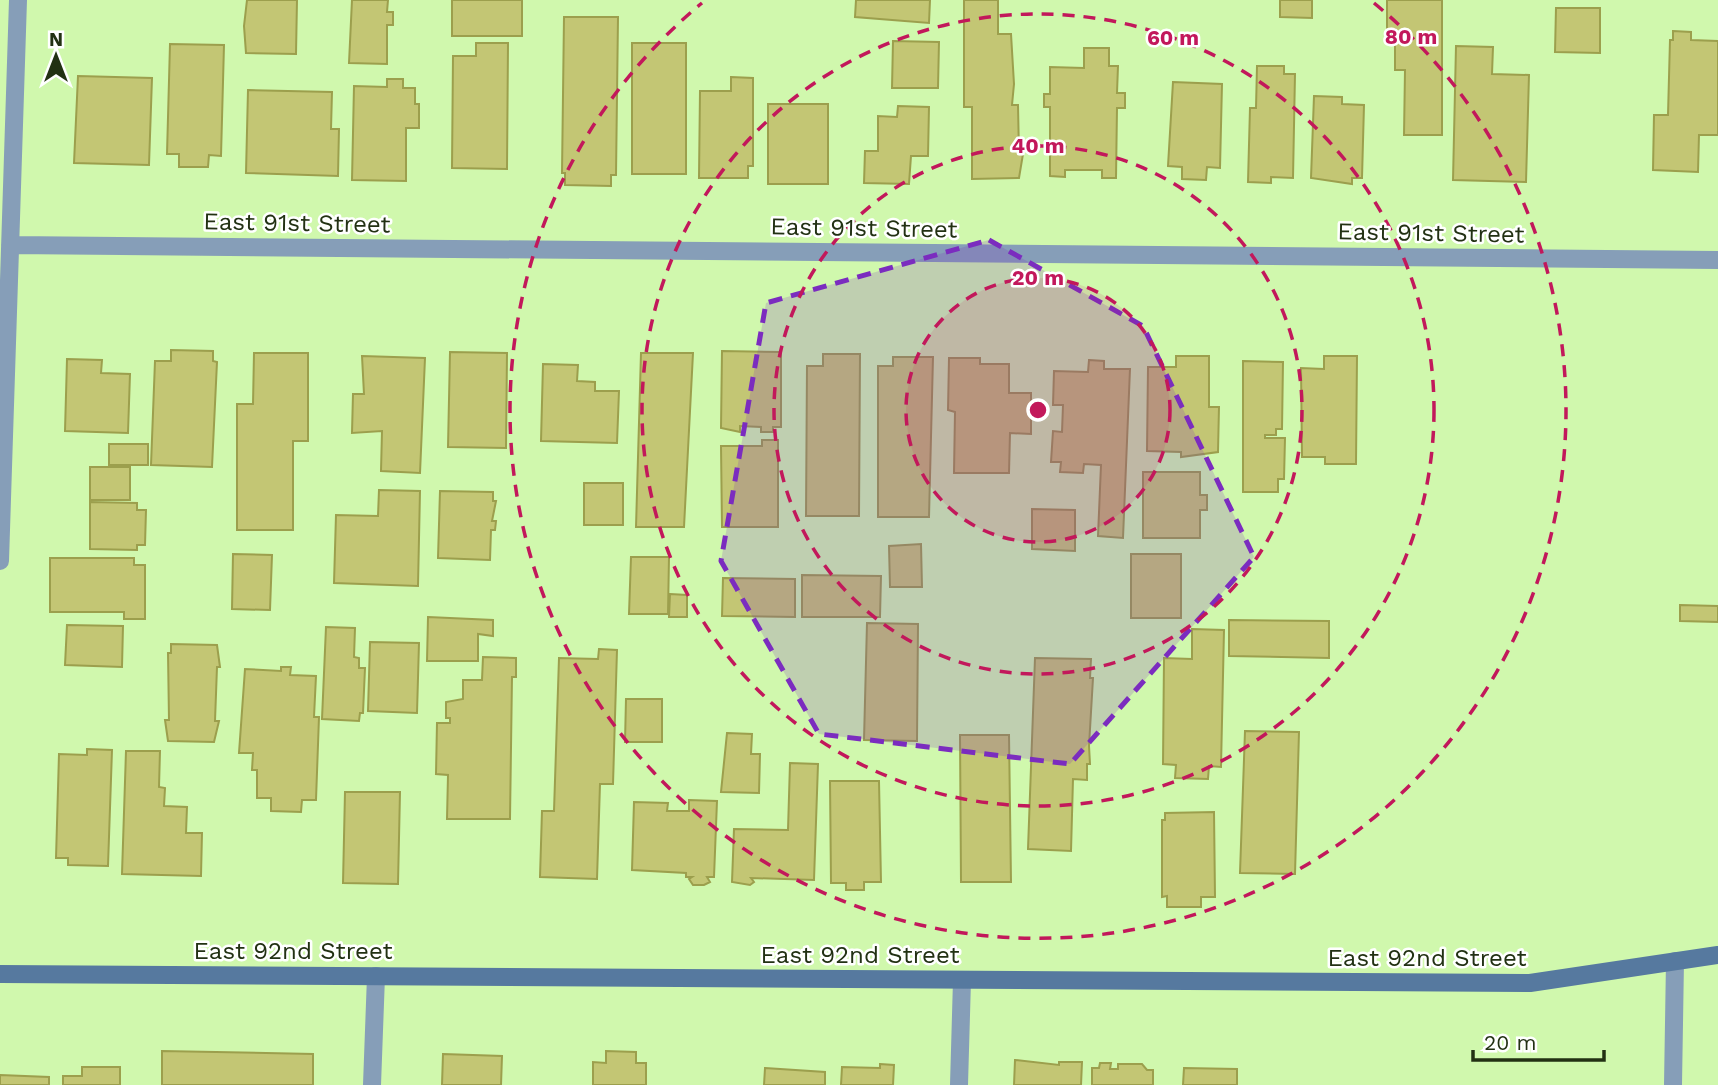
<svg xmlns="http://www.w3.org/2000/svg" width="1718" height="1085" viewBox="0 0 1718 1085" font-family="'Work Sans',sans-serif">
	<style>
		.building { fill: #c3c674; stroke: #9c9f4d; stroke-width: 2 }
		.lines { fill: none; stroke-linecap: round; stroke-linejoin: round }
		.street { stroke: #869eb8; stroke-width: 18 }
		.secondary { stroke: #56799f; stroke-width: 18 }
		.marked { fill: #7b2cbf; fill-opacity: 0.2; stroke: #7b2cbf; stroke-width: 5; stroke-dasharray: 14 9; stroke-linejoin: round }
		.ring { fill: none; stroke: #c2185b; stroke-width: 3.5; stroke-dasharray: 12 9 }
		.labels { text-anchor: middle; stroke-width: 5; stroke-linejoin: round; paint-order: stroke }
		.street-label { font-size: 24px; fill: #223113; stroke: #fff }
		.centre { fill: #c2185b; stroke: #fff; stroke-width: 3.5 }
		.ring-label { font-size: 21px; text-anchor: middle; font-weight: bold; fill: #c2185b; stroke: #fff; stroke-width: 5; stroke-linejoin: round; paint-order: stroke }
	</style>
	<rect width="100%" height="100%" fill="#d0f8ad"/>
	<!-- building -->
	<path class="building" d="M247,0h50l-1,54 -50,-1 -2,-27z
		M352,0h36l-1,12h6v13h-6v39l-38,-1z
		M452,0h70v36h-70z
		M856,0h74l-1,23 -74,-6z
		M964,0h34v34h13l3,50 -2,21h6l1,49h4l-4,24 -47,1v-72h-8z
		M1280,0h32v18l-32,-1z
		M1387,0h55v135h-38l1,-65h-10v-41h-8z
		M1556,8h44v45l-45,-1z
		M564,17h54l-2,158h-5v11l-46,-1v-12h-3z
		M1673,31l18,1v8l27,1v94h-19l-1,37 -45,-2 1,-55h14l2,-75h3z
		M893,41l46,1 -1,46h-46z
		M476,43h32l-1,126 -55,-1 1,-112h23z
		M632,43h54v131h-54z
		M170,44l54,1 -3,111 -12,-1 -1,12h-29v-13h-12z
		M1456,46l37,1 -1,27 37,1 -3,107 -73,-2z
		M1084,48h25v18h9l-1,27h8v15h-8l-1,70h-14v-8h-37v7l-15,-1v-69h-6v-13h6v-27l34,1z
		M1257,66h27v8h11l-2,104 -22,-1v6l-23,-1 2,-74h6z
		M78,76l74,2 -3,87 -75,-2z
		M731,77l22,1v88h-5v12h-49l1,-87h31z
		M387,79h16v9h12v16h4v24h-13v53l-54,-1 2,-94 33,1z
		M1173,82l49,2 -2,84 -13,-1 -1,13 -24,-1v-12l-14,-1z
		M248,90l84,2 -1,37h8l-1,47 -92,-3z
		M1314,96l28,1v7l22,1 -2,73h-10v6l-41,-6z
		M768,104h60v80h-60z
		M898,106l31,1 -1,49h-17l-2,28 -45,-1 1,-32h13v-35l19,1z
		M171,350l42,1v10l4,1 -5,105 -61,-2 4,-104h16z
		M722,351l59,1v75h-8v5h-12v-5l-21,-1v6l-19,-4z
		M450,352l57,1 -1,95 -58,-1z
		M254,353h54v88h-15v89h-56v-126h16z
		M641,353h52l-9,174h-48z
		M823,354h37l-1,162h-53l1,-150h16z
		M362,356l63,2 -5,115 -39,-2 1,-40 -30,2 1,-39h11z
		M1176,356h33v51h10l-1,45 -37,5v-5l-34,-1 1,-84h28z
		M1324,356h33l-1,108h-31v-7h-23l-1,-89 23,1z
		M893,357h40l-4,160h-51v-151h15z
		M949,358h31v6h29v29h22v41l-21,-1 -1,40h-55l1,-61 -7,-2z
		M67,359l35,1 -1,13 29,1 -2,59 -63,-2z
		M1089,360l15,1v8h26l-7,169 -25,-2 3,-71 -17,-1 -1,9 -23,-1 1,-10h-10l2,-31 9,1 1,-27h-10l1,-34 34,1z
		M1243,361l40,1 -1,67h-6v6h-11v3h20l-1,41h-6v13h-35z
		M543,364l35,1 -1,16 18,1v9h24l-2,52 -76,-2z
		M762,440h16v87h-56l-1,-81h41z
		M109,444h39v21h-39z
		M90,467h40v33h-40z
		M1143,472h57v23h7v15h-7v28h-57z
		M584,483h39v42h-39z
		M379,490l41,1 -2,95 -84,-3 2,-68 42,1z
		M440,491l53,1v9h3l-4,20h4l-1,9h-4l-1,30 -52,-2z
		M90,502l47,1v7h9l-1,35h-8v5l-47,-1z
		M1032,509l43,1v41l-43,-2z
		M921,544l1,43h-32l-1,-41z
		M233,554l39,1 -2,55 -38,-1z
		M1131,554h50v64h-50z
		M631,557h38l-1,57h-39z
		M50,558h84v7h11v54h-21v-7h-74z
		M802,575l79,1 -1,41h-78z
		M723,578l72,1v38l-73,-1z
		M670,594l17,1v22h-18z
		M1680,605l38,1v16l-38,-1z
		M428,617l65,3v16l-15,-2v27h-51z
		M1229,620l100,1v37l-100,-2z
		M867,623l51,1 -1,117 -53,-1z
		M67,625l56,1 -1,41 -57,-2z
		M326,627l29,1 -1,29 5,1v10h6l-2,45h-3l-1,8 -37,-2z
		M1192,629l32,1 -3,137 -12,-1 -1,13 -33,-1 1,-13 -13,-1 1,-106 28,1z
		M370,642l49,1 -2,70 -49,-2z
		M171,644l46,1 3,22h-3l-2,54h4l-5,21 -46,-1 -3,-21h4l-1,-67h3z
		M599,649l18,1 -4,134h-13l-3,95 -57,-2 2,-66h12l5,-153 39,1z
		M483,657l33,1v19h-4l-2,142h-63l1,-44 -12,-1 1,-51h13v-5h-4v-16l17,-3v-19h19z
		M1035,658l56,1 -1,19h3l-4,68 1,18h-3v16l-14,-1 -2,72 -43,-2z
		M281,667h10l-1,8 26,1 -2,41h5l-3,83h-14l-1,12 -30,-1v-13h-14v-28h-5l1,-17h-14l6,-84 36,2z
		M626,699h36v43h-37z
		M1245,731l54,1 -4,142 -55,-1z
		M727,733l25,1 -1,20h9l-1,39 -38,-1z
		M960,735h49l2,147h-50z
		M87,749l25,1 -4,116 -40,-1v-7h-12l3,-104 28,1z
		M126,751h34l-1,36 6,1 -1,18 23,1 -1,26h16l-1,43 -79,-2z
		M790,763l28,1 -4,116 -63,-2 3,4 -4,3 -18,-3 2,-53 54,1z
		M830,781h49l2,101h-17v8h-18v-7h-15z
		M345,792h55l-2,92 -55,-1z
		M689,800l28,1 -3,76h-7l3,5 -6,3h-11l-4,-6 3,-2h-6v-4l-54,-3 2,-68 34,1 -1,8h22z
		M1214,812l1,85h-14v10h-34v-11l-5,1v-77h3v-7z
		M162,1051l151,3v31h-151z
		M606,1051l30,1v11h10v22h-53v-23l13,1z
		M443,1054l59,2 -1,29h-59z
		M1015,1060l44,5v-3h23l-1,23h-67z
		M1100,1063h11l-1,6h8v-5h24l5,6h6v15h-61v-17h7z
		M880,1064l14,1 -1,20h-52l1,-18 38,1z
		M82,1067h38v18h-57v-9h19z
		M765,1068l60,4v13h-61z
		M1184,1068l53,1v16h-54z
		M0,1075l49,2v8h-49z"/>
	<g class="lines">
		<!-- street -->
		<path class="street" d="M10,245l1708,15
			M0,561l18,-561
			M372,1085l4,-109
			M959,1085l3,-105
			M1673,1085l2,-124"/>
		<!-- secondary -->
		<path class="secondary" d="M0,974l1530,9 188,-28"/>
	</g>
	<!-- marked area -->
	<path class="marked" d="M989,240l154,86 111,231 -184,207 -251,-30 -98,-173 45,-258z"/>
	<!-- distance rings -->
	<circle cx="1038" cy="410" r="132" fill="#c2185b" fill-opacity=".12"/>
	<g class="ring">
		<circle cx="1038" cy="410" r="132"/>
		<circle cx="1038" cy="410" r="264"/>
		<circle cx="1038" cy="410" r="396"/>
		<path d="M1374 3A528 528 0 1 1 702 3"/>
	</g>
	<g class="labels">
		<!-- street labels -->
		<g class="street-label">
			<text transform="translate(297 223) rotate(1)" y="8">East 91st Street</text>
			<text transform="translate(864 228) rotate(1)" y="8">East 91st Street</text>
			<text transform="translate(1431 233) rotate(1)" y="8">East 91st Street</text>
			<text x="293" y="959">East 92nd Street</text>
			<text x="860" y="963">East 92nd Street</text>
			<text x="1427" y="966">East 92nd Street</text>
		</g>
	</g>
	<circle cx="1038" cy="410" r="10" class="centre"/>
	<g class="ring-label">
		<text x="1411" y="44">80 m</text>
		<text x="1173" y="45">60 m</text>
		<text x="1038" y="153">40 m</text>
		<text x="1038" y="285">20 m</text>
	</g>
	<!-- north arrow -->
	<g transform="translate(56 56)" stroke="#ffffff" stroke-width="5" paint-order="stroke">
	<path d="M0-5L12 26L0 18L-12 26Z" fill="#223113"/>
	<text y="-10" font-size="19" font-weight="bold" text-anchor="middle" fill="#223113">N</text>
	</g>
	<!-- scale -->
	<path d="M1473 1050v10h131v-10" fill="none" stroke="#223113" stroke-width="3.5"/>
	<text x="1484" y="1050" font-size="21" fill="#223113" stroke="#ffffff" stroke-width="5" paint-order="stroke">20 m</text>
</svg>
